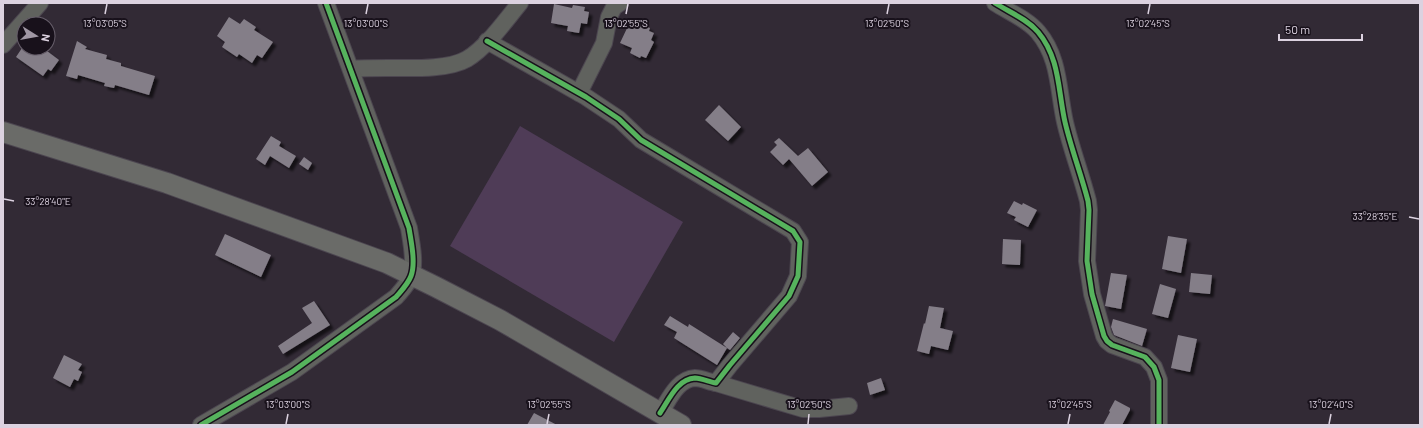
<svg xmlns="http://www.w3.org/2000/svg" width="1423" height="428" font-family="Barlow,sans-serif">
	<style>
		.green { fill: #4f3c57 }
		.building { fill: #847e88; filter: url(#shadow) }
		.lines { fill: none; stroke-linecap: round; stroke-linejoin: round }
		.minor-casing { stroke: #4c4650; stroke-width: 18 }
		.major-casing { stroke: #4c4650; stroke-width: 22 }
		.minor { stroke: #60625e; stroke-width: 16 }
		.major { stroke: #6a6b68; stroke-width: 20 }
		.cycleway-casing { stroke: #18111b; stroke-width: 8 }
		.cycleway { stroke: #56b35d; stroke-width: 5 }
		.ticks { fill: none; stroke: #dcd2e0; stroke-width: 1.5 }
		.ticks-label { font-size: 10px; text-anchor: middle; fill: #dcd2e0; stroke: #18111b; stroke-width: 4; stroke-linejoin: round; paint-order: stroke }
	</style>
	<defs>
		<filter id="shadow"><feDropShadow dx="3.5" dy="3.5" stdDeviation="1" flood-color="#0009"/></filter>
	</defs>
	<rect width="100%" height="100%" fill="#322a35"/>
	<polygon class="green" points="520,126 683,222 614,342 450,246"/>
	<g class="building">
		<polygon points="554,4 572,8 573,5 585,7 584,11 589,12 587,24 581,23 579,33 567,31 568,26 551,23"/>
		<polygon points="229,17 240,24 244,19 256,27 254,30 273,42 262,58 257,55 252,63 239,54 237,57 222,47 225,42 217,36"/>
		<polygon points="636,21 650,28 649,31 654,33 651,40 654,42 646,58 641,56 640,58 630,53 632,48 620,43 629,24 633,26"/>
		<polygon points="77,41 87,47 85,49 107,55 106,59 121,63 121,66 155,76 149,95 115,85 114,88 104,86 105,83 78,75 77,79 66,76"/>
		<polygon points="22,48 34,48 40,52 43,48 59,60 51,71 48,69 43,76 16,57"/>
		<polygon points="719,105 741,127 728,141 705,120"/>
		<polygon points="271,136 281,142 279,146 296,156 289,168 270,156 265,165 256,159"/>
		<polygon points="779,138 798,156 808,148 828,172 812,186 789,159 783,165 770,152 777,145 774,142"/>
		<polygon points="304,157 312,163 308,170 299,164"/>
		<polygon points="1014,201 1022,205 1023,203 1037,210 1028,227 1014,220 1016,217 1007,213"/>
		<polygon points="225,234 271,255 261,277 215,255"/>
		<polygon points="1168,236 1187,239 1181,273 1162,269"/>
		<polygon points="1003,239 1021,240 1020,265 1002,264"/>
		<polygon points="1111,273 1127,275 1121,309 1105,306"/>
		<polygon points="1191,273 1212,275 1210,294 1189,292"/>
		<polygon points="1160,284 1176,289 1168,318 1152,314"/>
		<polygon points="314,301 330,325 283,354 278,346 312,323 302,308"/>
		<polygon points="929,306 944,308 940,328 953,331 948,350 931,346 929,354 917,351 924,323 925,324"/>
		<polygon points="670,316 688,327 689,324 727,348 723,344 733,332 740,338 730,350 727,348 717,365 674,338 677,332 664,325"/>
		<polygon points="1113,319 1147,329 1142,346 1114,335 1111,327"/>
		<polygon points="1178,335 1197,339 1190,372 1171,368"/>
		<polygon points="64,355 82,364 78,370 82,372 78,381 74,379 70,387 53,378"/>
		<polygon points="881,378 885,390 870,395 867,383"/>
		<polygon points="1115,400 1130,408 1130,410 1122,425 1103,425 1110,412 1109,411"/>
		<polygon points="534,413 557,425 527,425"/>
	</g>
	<g class="lines">
		<defs>
			<g id="minor">
				<path d="M995,3c14,9 32,16 43,29 22,26 20,59 27,90 6,26 16,52 23,79l1,9 -2,51 5,33 12,42 3,5 5,4 33,12 9,10 5,13v45"/>
				<path d="M487,41l99,56 33,22 22,21 152,91 7,11 -2,34 -9,20 -59,69 -14,18c-6,-1 -15,-5 -21,-5 -18,1 -26,22 -35,35"/>
				<polyline points="3,45 40,3"/>
				<path d="M351,69c12,-1 24,-1 37,-1 22,0 60,2 79,-9 20,-12 38,-38 53,-56"/>
				<polyline points="579,93 604,43 609,17 614,7 620,3"/>
				<polyline points="716,383 803,409 819,409 849,406"/>
				<path d="M201,425l91,-53 104,-75c6,-7 12,-13 15,-21 5,-13 0,-35 -2,-48l-83,-225"/>
			</g>
			<polyline id="major" points="3,132 167,183 387,263 436,287 500,320 681,425"/>
		</defs>
		<use href="#minor" class="minor-casing"/>
		<use href="#major" class="major-casing"/>
		<use href="#minor" class="minor"/>
		<use href="#major" class="major"/>
		<defs>
			<g id="cycleway">
				<path d="M995,3c14,9 32,16 43,29 22,26 20,59 27,90 6,26 16,52 23,79l1,9 -2,51 5,33 12,42 3,5 5,4 33,12 9,10 5,13v45"/>
				<path d="M487,41l99,56 33,22 22,21 152,91 7,11 -2,34 -9,20 -59,69 -14,18c-6,-1 -15,-5 -21,-5 -18,1 -26,22 -35,35"/>
				<path d="M201,425l91,-53 104,-75c6,-7 12,-13 15,-21 5,-13 0,-35 -2,-48l-83,-225"/>
			</g>
		</defs>
		<use href="#cycleway" class="cycleway-casing"/>
		<use href="#cycleway" class="cycleway"/>
	</g>
	<path class="ticks" d="M105,14l2,-10M366,14l2,-10M626,14l2,-10M887,14l2,-10M1148,14l2,-10M4,199l10,2M1409,217l10,2M286,424l2,-10M547,424l2,-10M808,424l1,-10M1068,424l2,-10M1329,424l2,-10"/>
	<g class="ticks-label">
		<text x="105" y="27">13°03'05"S</text>
		<text x="366" y="27">13°03'00"S</text>
		<text x="626" y="27">13°02'55"S</text>
		<text x="887" y="27">13°02'50"S</text>
		<text x="1148" y="27">13°02'45"S</text>
		<text x="48" y="205">33°28'40"E</text>
		<text x="1375" y="220">33°28'35"E</text>
		<text x="288" y="408">13°03'00"S</text>
		<text x="549" y="408">13°02'55"S</text>
		<text x="809" y="408">13°02'50"S</text>
		<text x="1070" y="408">13°02'45"S</text>
		<text x="1331" y="408">13°02'40"S</text>
	</g>
	<rect width="1423" height="428" fill="none" stroke="#dcd2e0" stroke-width="8"/>
	<g transform="translate(36 36) rotate(101)"><circle r="19" fill="#18111b" stroke="#665e6a"/>
	<path d="M0-3L7 15L0 10L-7 15Z" fill="#a097a4"/>
	<text y="-6" font-size="11" font-weight="bold" text-anchor="middle" fill="#dcd2e0">N</text>
	</g>
	<path d="M1279 34v6h83v-6" fill="none" stroke="#dcd2e0" stroke-width="2"/>
	<text x="1285" y="34" font-size="12" fill="#dcd2e0" stroke="#18111b" stroke-width="3" paint-order="stroke">50 m</text>
</svg>
